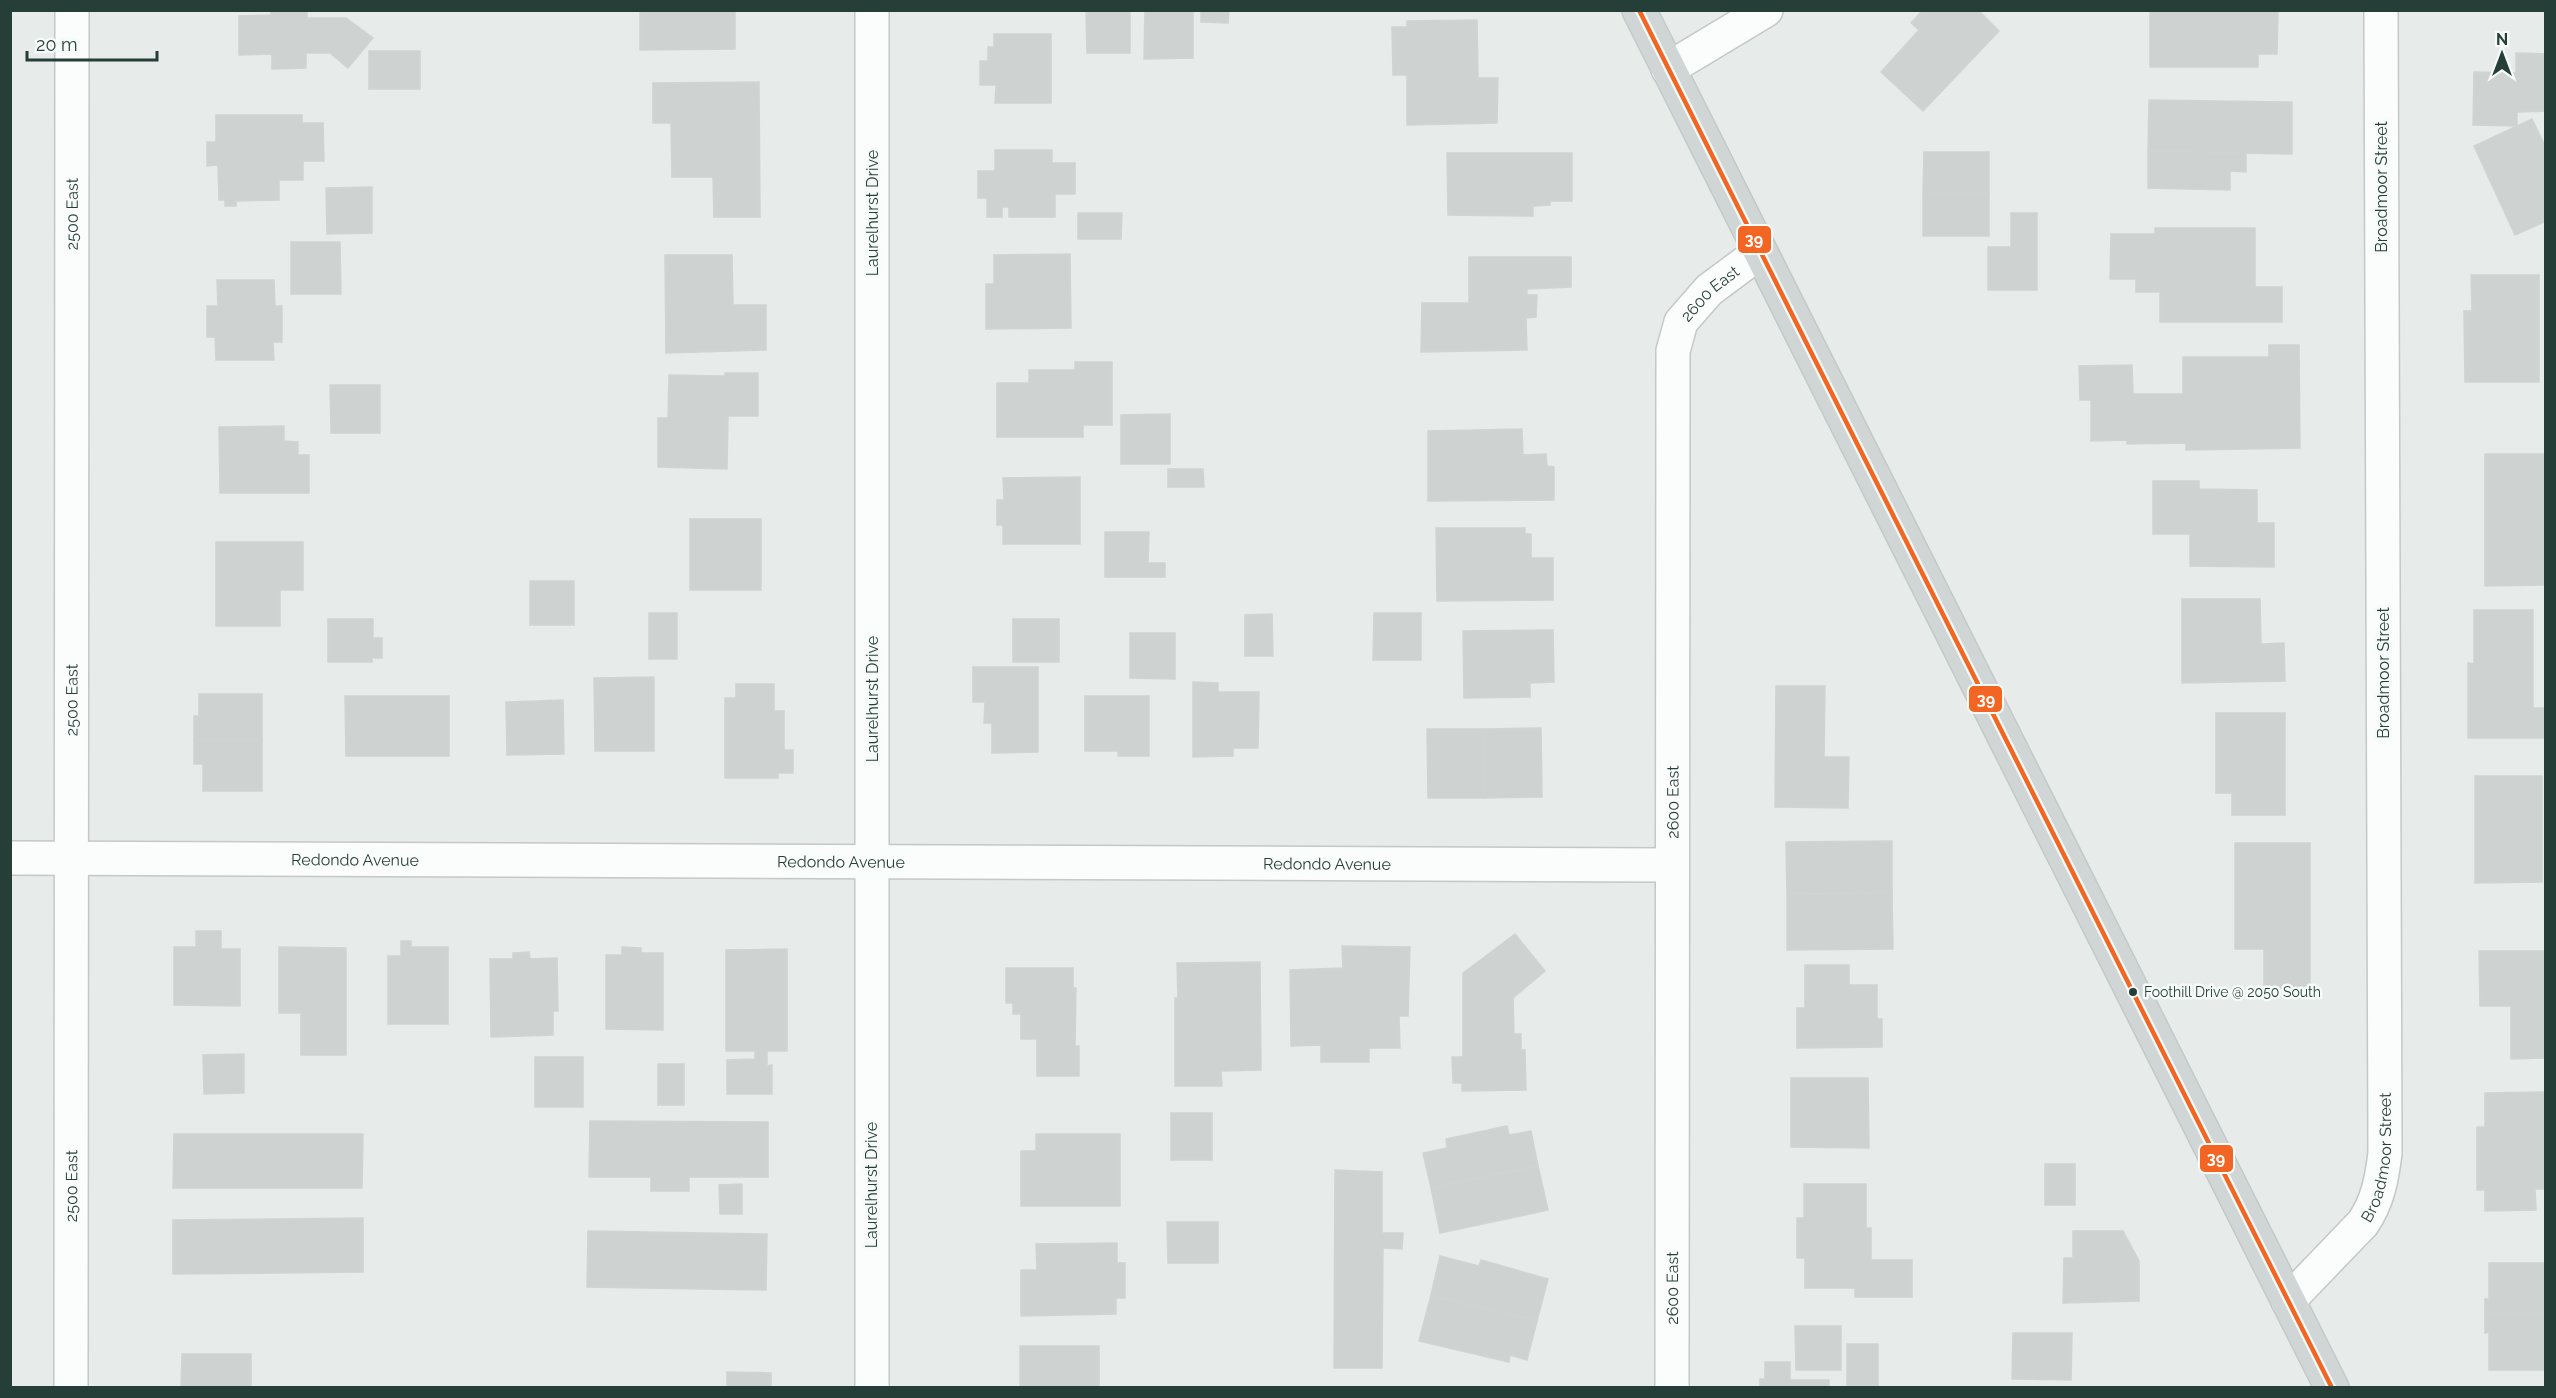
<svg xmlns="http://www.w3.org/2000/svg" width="2556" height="1398" font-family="Raleway,sans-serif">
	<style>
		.building { fill: #ced2d1; stroke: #d0d4d2; stroke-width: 1.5 }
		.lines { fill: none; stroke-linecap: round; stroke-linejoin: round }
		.street-casing { stroke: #c4c8c6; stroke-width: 36 }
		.primary-casing { stroke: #c2cac8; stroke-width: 36 }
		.street { stroke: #fbfcfc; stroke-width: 33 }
		.primary { stroke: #d0d6d5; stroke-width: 33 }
		.bus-1-casing { stroke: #f6faf8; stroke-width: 9 }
		.bus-1 { stroke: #f26522; stroke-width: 4.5 }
		.bus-dot { fill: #253e38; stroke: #f6faf8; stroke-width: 2 }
		.labels { text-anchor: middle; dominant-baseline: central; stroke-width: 5; stroke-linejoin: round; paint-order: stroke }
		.bus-label { font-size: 14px; fill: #253e38; stroke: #f6faf8; text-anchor: start }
		.street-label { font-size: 16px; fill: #253e38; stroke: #f6faf8 }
		.line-badge { stroke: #f6faf8; stroke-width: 2 }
		.badge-label { font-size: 16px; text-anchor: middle; font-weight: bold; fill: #fff }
	</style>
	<rect width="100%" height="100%" fill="#e7ebe9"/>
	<g class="building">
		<polygon points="271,10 307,10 307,18 346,18 373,38 348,68 330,53 306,53 306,68 272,69 272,54 239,55 239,16 271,15"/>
		<polygon points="640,10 735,10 735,49 640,50"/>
		<polygon points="1145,10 1193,10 1193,58 1144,59"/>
		<polygon points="1201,10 1229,10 1228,23 1201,22"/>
		<polygon points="1923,10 1978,10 1999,31 1923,111 1881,72 1919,30 1911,23"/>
		<polygon points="1086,11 1130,11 1130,53 1087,53"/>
		<polygon points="2150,11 2278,11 2277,54 2258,54 2258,67 2150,67"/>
		<polygon points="1477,20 1478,78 1498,78 1497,123 1407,125 1407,75 1393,75 1392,27 1407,27 1407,21"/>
		<polygon points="994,34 1051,34 1051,103 995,103 996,85 980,85 980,61 988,61 988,47 994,47"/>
		<rect x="369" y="51" width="51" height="38"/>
		<polygon points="2516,53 2546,54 2546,111 2517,112 2517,126 2473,125 2474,72 2516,73"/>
		<polygon points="759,82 760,217 714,217 713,177 672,177 671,123 653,123 653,83"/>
		<polygon points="2149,100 2292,102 2292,154 2148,151"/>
		<polygon points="216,115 302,115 302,123 323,123 324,161 303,161 303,180 279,180 279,200 236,201 236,206 225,206 225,200 219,200 218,165 207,166 207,142 216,142"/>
		<polygon points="2532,119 2546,148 2546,221 2515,235 2474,146"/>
		<polygon points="995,150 1052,150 1052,163 1075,163 1075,194 1055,194 1055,217 1009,217 1009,207 1002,207 1002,217 987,217 987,198 978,198 978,171 995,171"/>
		<polygon points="2148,151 2246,153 2246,172 2230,171 2230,190 2148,188"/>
		<polygon points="1924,152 1989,152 1989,193 1923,193"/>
		<polygon points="1447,153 1572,153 1572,201 1550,201 1550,205 1533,206 1533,216 1448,215"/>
		<polygon points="372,187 372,233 327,234 326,188"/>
		<rect x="1923" y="193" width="66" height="43"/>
		<polygon points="1078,213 1122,213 1121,239 1078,239"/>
		<polygon points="2011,213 2037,213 2037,290 1988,290 1988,247 2011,247"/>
		<polygon points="2155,228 2255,228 2255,287 2282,287 2282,322 2160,322 2160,292 2136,292 2136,279 2110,279 2111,234 2155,234"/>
		<polygon points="291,242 340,242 341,294 291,294"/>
		<polygon points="1070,254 1071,328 986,329 986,284 994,284 994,255"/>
		<polygon points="665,255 732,255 733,305 766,305 766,350 666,353"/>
		<polygon points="1469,257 1571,257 1571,287 1527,289 1527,295 1537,295 1536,317 1526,318 1527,350 1421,352 1422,303 1469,303"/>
		<polygon points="2471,275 2539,275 2539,382 2465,382 2464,311 2472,311"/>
		<polygon points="217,280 274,280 275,306 282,306 282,342 273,342 274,360 216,360 215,337 207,337 207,306 218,306"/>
		<polygon points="2269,345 2299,345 2300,448 2186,450 2186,443 2127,444 2127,440 2091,441 2091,400 2080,400 2079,366 2132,365 2133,394 2183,394 2183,357 2269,357"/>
		<polygon points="1075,362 1112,362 1112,425 1083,425 1083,437 997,437 997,383 1029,383 1029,370 1075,370"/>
		<polygon points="725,373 758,373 758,416 728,416 727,469 658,467 658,418 668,418 669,375 725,376"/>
		<polygon points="330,385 380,385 380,433 331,433"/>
		<polygon points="1170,414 1170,464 1121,464 1121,415"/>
		<polygon points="284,426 284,441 298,442 298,455 309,455 309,493 220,493 219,427"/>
		<polygon points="1522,429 1523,455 1546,454 1547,466 1554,467 1554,500 1428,501 1428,431"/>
		<polygon points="2485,454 2546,454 2546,585 2485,586"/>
		<polygon points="1168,469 1203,469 1204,487 1168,487"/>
		<polygon points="1080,477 1080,544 1003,544 1003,525 997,525 997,500 1004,500 1003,478"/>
		<polygon points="2153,481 2199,481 2199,489 2257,490 2257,523 2274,523 2274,567 2190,566 2190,534 2153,534"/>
		<rect x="690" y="519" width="71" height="71"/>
		<polygon points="1436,528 1525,528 1525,534 1531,534 1531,558 1553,558 1553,600 1437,601"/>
		<polygon points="1105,532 1149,532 1148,563 1165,563 1165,577 1105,577"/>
		<polygon points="216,542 303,542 303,590 280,590 280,626 216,626"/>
		<rect x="530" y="581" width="44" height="44"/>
		<polygon points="2182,599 2260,599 2261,644 2284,643 2285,681 2182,683"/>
		<polygon points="2474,610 2533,610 2533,708 2546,708 2546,738 2468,738 2468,663 2474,664"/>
		<rect x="649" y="613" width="28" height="46"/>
		<polygon points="1374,613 1421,613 1421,660 1373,660"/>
		<polygon points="1272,614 1273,656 1245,656 1245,615"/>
		<polygon points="328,619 373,619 373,638 382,638 382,658 372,658 372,662 328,662"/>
		<rect x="1013" y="619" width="46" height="43"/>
		<polygon points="1553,630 1554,682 1530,683 1530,697 1464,698 1463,631"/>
		<polygon points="1130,633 1175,633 1175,679 1130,678"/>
		<polygon points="973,667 1038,667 1038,752 992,753 992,723 984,723 985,702 973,702"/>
		<polygon points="654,677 654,751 595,751 594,678"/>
		<polygon points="1193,682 1218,683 1218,692 1259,692 1258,748 1233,748 1233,756 1193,757"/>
		<polygon points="736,684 774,684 774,711 784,711 784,750 793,750 793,773 778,773 778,778 725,778 725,698 736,698"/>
		<polygon points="1776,686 1825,686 1824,757 1849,757 1848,808 1775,807"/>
		<polygon points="199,694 262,694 262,740 194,740 194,716 199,716"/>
		<polygon points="345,696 449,696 449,756 346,756"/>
		<polygon points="1085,696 1149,696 1149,756 1118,756 1118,751 1085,751"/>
		<polygon points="563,700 564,754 507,755 506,702"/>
		<polygon points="2216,713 2285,713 2285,815 2232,815 2232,793 2216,793"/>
		<polygon points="1541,728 1542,797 1484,798 1484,729"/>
		<polygon points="1427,729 1484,729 1484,798 1428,798"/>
		<polygon points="194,740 262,740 262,791 203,791 203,764 194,764"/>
		<polygon points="2475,776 2542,776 2542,882 2475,883"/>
		<polygon points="1892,841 1892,893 1787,894 1786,842"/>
		<polygon points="2235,843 2310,843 2310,988 2264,988 2264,949 2235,949"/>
		<polygon points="1892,893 1893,949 1787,950 1787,894"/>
		<polygon points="196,931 221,931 221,949 240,949 240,1006 174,1005 174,947 196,947"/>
		<polygon points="1515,934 1545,971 1513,998 1514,1034 1521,1034 1521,1050 1525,1050 1526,1090 1462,1091 1462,1083 1453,1083 1452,1057 1463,1057 1463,973"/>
		<polygon points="401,941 411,941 411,947 448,947 448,1024 388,1024 388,956 401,956"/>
		<polygon points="1342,946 1410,947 1408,1016 1399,1016 1400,1048 1369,1048 1369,1062 1321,1062 1321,1045 1291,1046 1290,970 1343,968"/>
		<polygon points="279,947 346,948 346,1055 301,1055 301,1013 279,1013"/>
		<polygon points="622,947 641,948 641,953 663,953 663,1030 606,1029 606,955 622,955"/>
		<polygon points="787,949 787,1051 767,1051 767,1066 772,1065 772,1094 727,1094 727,1060 755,1059 755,1051 726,1051 726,950"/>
		<polygon points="2479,951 2546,951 2546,1058 2511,1059 2511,1006 2480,1006"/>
		<polygon points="529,952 530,959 557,958 558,1011 553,1011 553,1035 491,1037 490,959 513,959 513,953"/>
		<polygon points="1260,962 1261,1070 1221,1071 1222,1086 1175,1086 1175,998 1178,998 1177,963"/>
		<polygon points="1805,965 1849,965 1849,985 1877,985 1877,1019 1882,1019 1882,1047 1797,1048 1797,1008 1805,1008"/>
		<polygon points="1006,968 1073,968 1073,988 1076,988 1075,1046 1079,1046 1079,1076 1037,1076 1037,1039 1021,1039 1021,1014 1013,1014 1013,1003 1006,1003"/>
		<polygon points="244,1054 244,1093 204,1094 203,1055"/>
		<rect x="535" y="1057" width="48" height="50"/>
		<rect x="658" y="1064" width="26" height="41"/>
		<polygon points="1791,1078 1868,1078 1869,1148 1791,1147"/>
		<polygon points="2546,1092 2546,1189 2535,1189 2536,1210 2485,1211 2485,1190 2477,1190 2477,1127 2485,1127 2485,1093"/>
		<rect x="1171" y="1113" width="41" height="47"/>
		<polygon points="590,1121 768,1122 768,1177 689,1177 689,1191 651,1191 651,1177 589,1177"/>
		<polygon points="1507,1126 1509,1135 1531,1131 1538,1166 1431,1188 1423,1153 1447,1148 1446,1139"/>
		<polygon points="174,1134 363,1134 362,1188 173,1188"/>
		<polygon points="1036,1134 1120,1134 1120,1206 1021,1206 1021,1151 1036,1151"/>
		<rect x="2045" y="1164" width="30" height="41"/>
		<polygon points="1538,1166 1548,1210 1440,1233 1431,1188"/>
		<polygon points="1335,1170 1382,1172 1382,1233 1403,1233 1402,1249 1383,1248 1382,1368 1334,1368"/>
		<polygon points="742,1184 742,1214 720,1214 719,1185"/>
		<polygon points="1804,1184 1866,1184 1866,1228 1871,1228 1871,1260 1912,1260 1912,1297 1855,1297 1855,1288 1805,1288 1805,1258 1797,1258 1797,1218 1804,1218"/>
		<polygon points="363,1218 363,1272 173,1274 173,1220"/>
		<polygon points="1167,1222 1218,1222 1218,1263 1168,1263"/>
		<polygon points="588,1231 767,1234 766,1290 587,1287"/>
		<polygon points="2073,1231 2123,1231 2139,1261 2139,1301 2063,1303 2064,1258 2073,1258"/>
		<polygon points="1117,1243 1117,1263 1125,1263 1125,1298 1116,1298 1116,1314 1021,1316 1021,1270 1037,1270 1036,1244"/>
		<polygon points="1440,1256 1479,1266 1481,1260 1548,1279 1537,1321 1431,1295"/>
		<polygon points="2489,1263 2546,1263 2546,1314 2485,1314 2485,1299 2489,1299"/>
		<polygon points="1431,1295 1537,1321 1527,1360 1510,1355 1509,1362 1419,1341"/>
		<polygon points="2485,1314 2546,1314 2546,1370 2489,1370 2489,1332 2485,1333"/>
		<polygon points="1795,1326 1841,1326 1841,1370 1796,1370"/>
		<polygon points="2013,1333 2072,1333 2071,1380 2012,1379"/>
		<rect x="1847" y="1344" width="31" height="42"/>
		<rect x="1020" y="1346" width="79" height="42"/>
		<polygon points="182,1354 251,1354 251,1388 181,1388"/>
		<polygon points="1765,1362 1790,1362 1790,1380 1829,1380 1829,1388 1760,1388 1760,1379 1765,1379"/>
		<polygon points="727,1372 771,1373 771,1388 698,1388 727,1387"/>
	</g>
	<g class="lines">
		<defs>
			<g id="street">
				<polyline points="1668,69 1766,10"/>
				<path id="s1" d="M10,858l1662,7"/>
				<path id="s2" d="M2288,1301l75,-78c15,-22 19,-45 22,-70l-4,-1143"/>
				<path id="s3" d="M71,1388l1,-1378"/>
				<polyline points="872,1388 872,10"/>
				<path id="s4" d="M1672,1388l1,-1037 8,-29 28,-32 51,-38"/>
			</g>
			<polyline id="primary" points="1639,10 2332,1388"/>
		</defs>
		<use href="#street" class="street-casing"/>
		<use href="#primary" class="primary-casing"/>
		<use href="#street" class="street"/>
		<use href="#primary" class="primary"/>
		<defs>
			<polyline id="bus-1" points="1639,10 2332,1388"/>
		</defs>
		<use href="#bus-1" class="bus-1-casing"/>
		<use href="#bus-1" class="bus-1"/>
	</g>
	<circle class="bus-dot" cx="2133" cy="992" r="5"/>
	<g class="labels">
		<g class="bus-label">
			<text x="2144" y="992">Foothill Drive @ 2050 South</text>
		</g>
		<g class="street-label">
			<text transform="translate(2381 187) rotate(-90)">Broadmoor Street</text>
			<text stroke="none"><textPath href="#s3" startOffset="1174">2500 East</textPath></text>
			<text transform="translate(872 213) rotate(-90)">Laurelhurst Drive</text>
			<text stroke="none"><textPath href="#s4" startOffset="1108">2600 East</textPath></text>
			<text transform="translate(2383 673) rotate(-90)">Broadmoor Street</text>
			<text stroke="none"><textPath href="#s3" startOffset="688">2500 East</textPath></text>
			<text transform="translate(872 699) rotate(-90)">Laurelhurst Drive</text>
			<text stroke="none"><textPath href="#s4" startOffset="586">2600 East</textPath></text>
			<text stroke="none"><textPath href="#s1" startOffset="345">Redondo Avenue</textPath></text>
			<text stroke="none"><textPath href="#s1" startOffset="831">Redondo Avenue</textPath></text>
			<text stroke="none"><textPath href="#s1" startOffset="1317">Redondo Avenue</textPath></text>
			<text stroke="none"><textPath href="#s2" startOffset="177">Broadmoor Street</textPath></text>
			<text stroke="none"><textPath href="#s3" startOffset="202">2500 East</textPath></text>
			<text transform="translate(871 1185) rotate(-90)">Laurelhurst Drive</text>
			<text stroke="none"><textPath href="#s4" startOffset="100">2600 East</textPath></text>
		</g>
	</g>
	<g class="line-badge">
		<rect x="1737" y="225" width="35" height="29" rx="6" fill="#f26522"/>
		<rect x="1968" y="685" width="35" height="28" rx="6" fill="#f26522"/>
		<rect x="2199" y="1144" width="35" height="29" rx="6" fill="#f26522"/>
	</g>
	<g class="badge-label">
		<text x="1754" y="245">39</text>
		<text x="1986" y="705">39</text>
		<text x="2216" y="1164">39</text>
	</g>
	<rect width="2556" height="1398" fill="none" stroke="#253e38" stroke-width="24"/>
	<g transform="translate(2502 54)" stroke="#f6faf8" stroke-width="4.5" paint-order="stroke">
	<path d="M0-4.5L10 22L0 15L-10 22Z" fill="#253e38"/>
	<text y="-9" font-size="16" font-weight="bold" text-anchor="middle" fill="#253e38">N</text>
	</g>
	<path d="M27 51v9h130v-9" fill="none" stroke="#253e38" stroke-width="3"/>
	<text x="36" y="51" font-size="18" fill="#253e38" stroke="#f6faf8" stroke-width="4.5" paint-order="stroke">20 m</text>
</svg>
